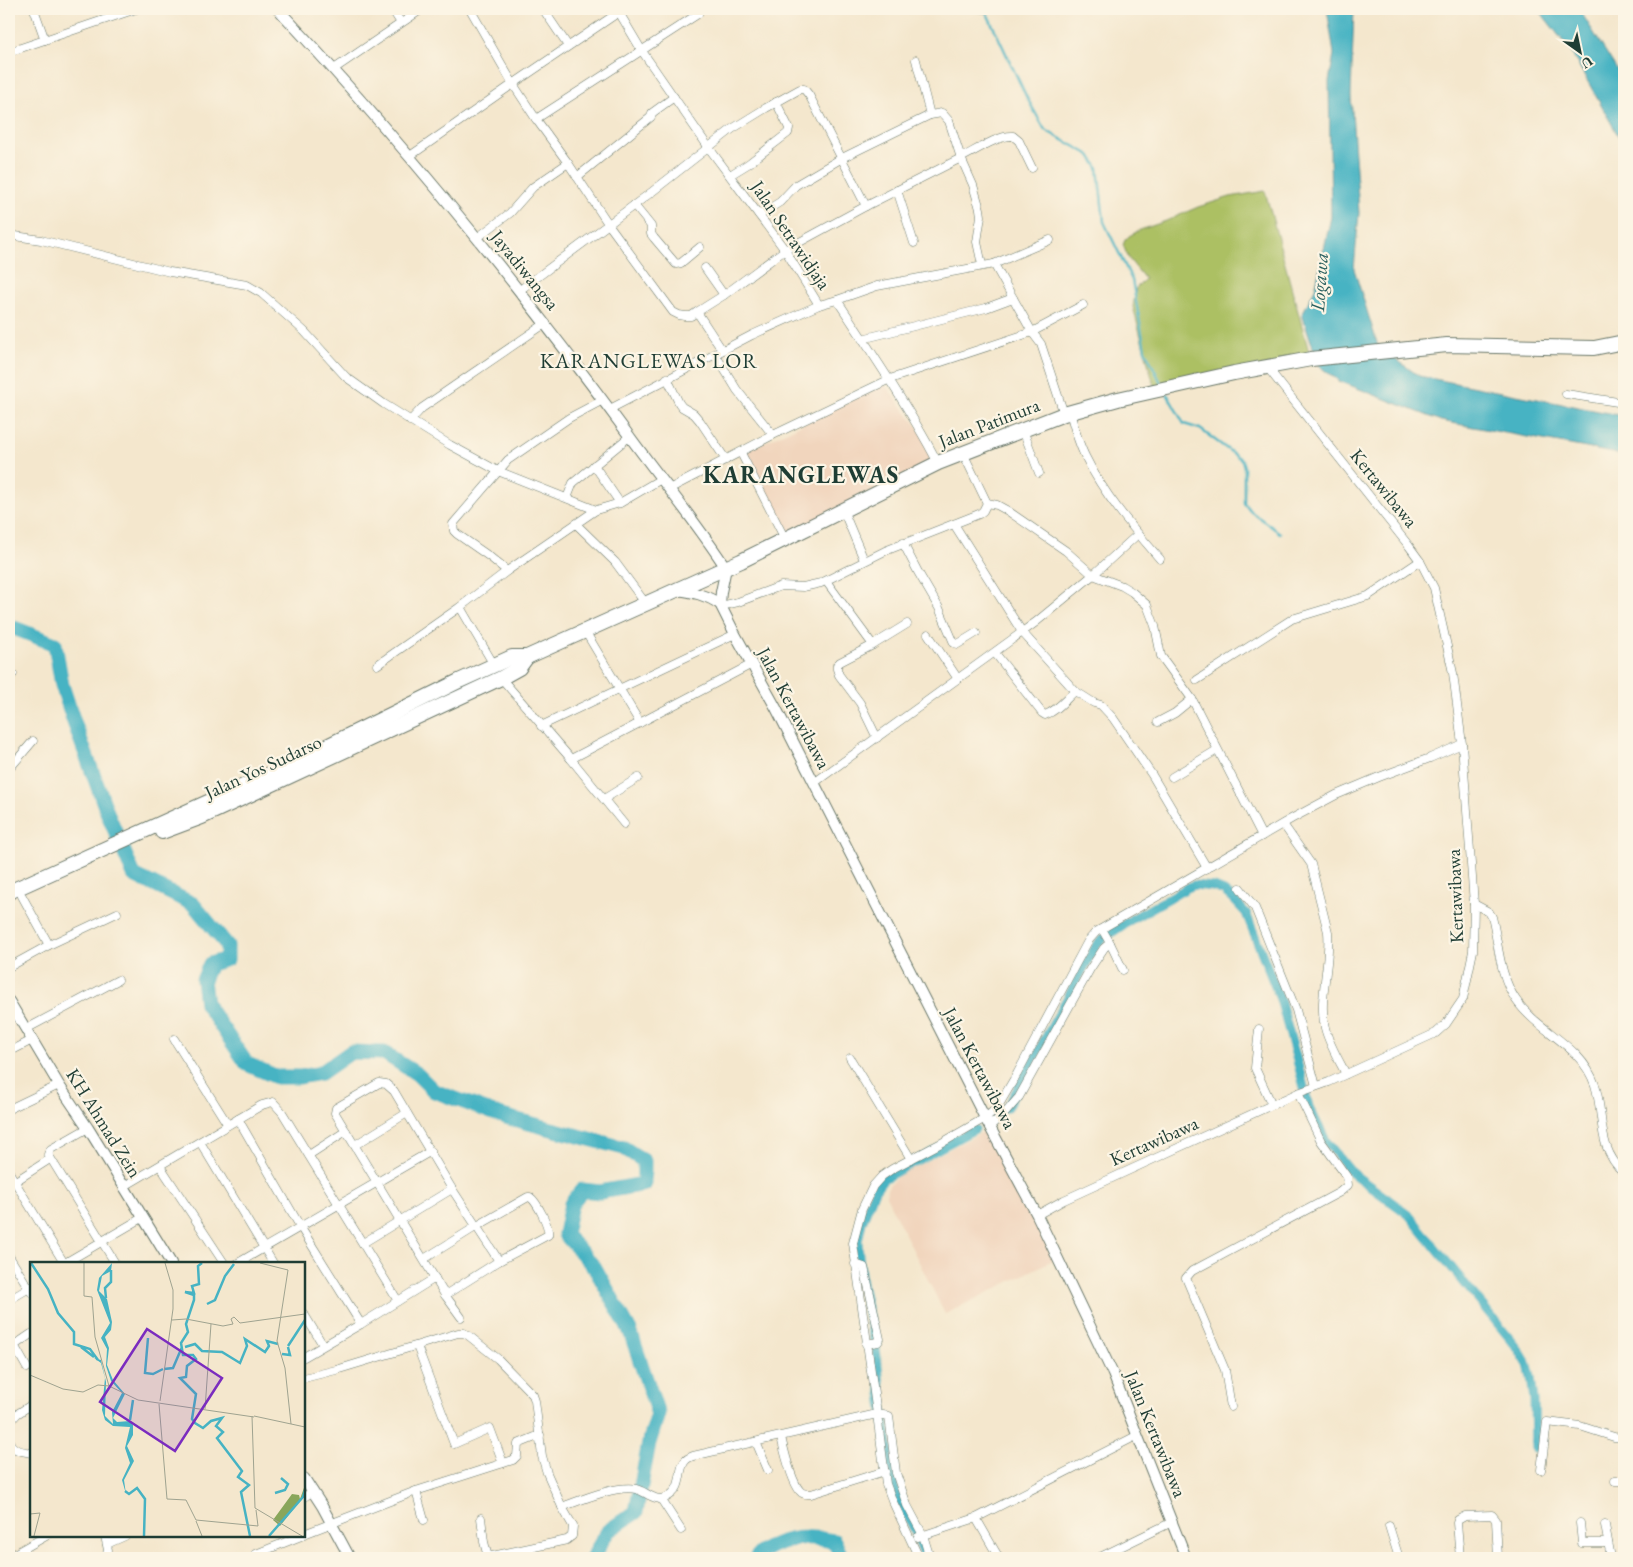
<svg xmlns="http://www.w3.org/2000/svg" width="1633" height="1567" font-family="'EB Garamond',serif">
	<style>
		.built { fill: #f1d5bd }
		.green { fill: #acc064; stroke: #667e4c }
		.water { fill: #46b3c3; stroke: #32787c }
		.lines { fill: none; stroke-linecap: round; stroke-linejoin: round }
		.stream { stroke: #46b3c3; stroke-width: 2.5 }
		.canal { stroke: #46b3c3; stroke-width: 9 }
		.river { stroke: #46b3c3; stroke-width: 15 }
		.minor-casing { stroke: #6a786a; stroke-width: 9 }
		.tertiary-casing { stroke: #6a786a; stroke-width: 12 }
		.trunk-casing { stroke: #6a786a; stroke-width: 16 }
		.minor { stroke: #fff; stroke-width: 8 }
		.tertiary { stroke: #fff; stroke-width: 10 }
		.trunk { stroke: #fff; stroke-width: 14 }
		.labels { text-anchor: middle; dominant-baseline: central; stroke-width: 4.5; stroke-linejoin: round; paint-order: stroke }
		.street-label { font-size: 19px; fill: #1f3d34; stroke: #fcf5e5 }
		.water-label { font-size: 20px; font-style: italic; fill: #2b605f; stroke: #fcf5e5 }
		.quarter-label { font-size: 21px; letter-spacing: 1px; fill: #1f3d34; stroke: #fcf5e5 }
		.district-label { font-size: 24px; font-weight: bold; letter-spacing: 1px; fill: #1f3d34; stroke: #fcf5e5 }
		.inset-river { fill: none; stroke: #46b3c3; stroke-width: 2.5 }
		.inset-road { fill: none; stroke: #9fa390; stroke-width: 1 }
		.view { fill: #7b2cbf; fill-opacity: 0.15; stroke: #7b2cbf; stroke-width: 2.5 }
		.inset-edge { fill: none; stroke: #1f3d34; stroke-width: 2.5 }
	</style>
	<rect width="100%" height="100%" fill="#fcf5e5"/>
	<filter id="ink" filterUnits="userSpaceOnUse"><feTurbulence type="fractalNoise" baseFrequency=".02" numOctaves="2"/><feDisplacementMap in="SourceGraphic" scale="10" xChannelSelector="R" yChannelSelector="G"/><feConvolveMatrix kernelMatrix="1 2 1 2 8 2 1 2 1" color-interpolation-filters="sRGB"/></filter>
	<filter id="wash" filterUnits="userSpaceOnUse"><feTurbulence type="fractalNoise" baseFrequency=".0096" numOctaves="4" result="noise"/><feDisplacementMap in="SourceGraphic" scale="20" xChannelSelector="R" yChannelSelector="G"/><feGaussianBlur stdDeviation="1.12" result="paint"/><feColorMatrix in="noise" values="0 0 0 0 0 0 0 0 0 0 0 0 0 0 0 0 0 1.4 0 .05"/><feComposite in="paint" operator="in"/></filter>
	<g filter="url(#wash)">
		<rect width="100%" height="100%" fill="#f4e7cd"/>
		<g class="built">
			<polygon points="884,384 921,431 938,463 786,536 741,454"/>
			<polygon points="990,1128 1057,1258 945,1314 886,1196 887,1189 890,1184 898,1176"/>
		</g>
		<polygon class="green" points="1265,191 1311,359 1155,389 1133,307 1136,288 1145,279 1129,259 1123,245 1125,240 1129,236 1140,230 1166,221 1198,207 1230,197"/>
		<g class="water">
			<polygon points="960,9 996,9 987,13"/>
			<polygon points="1327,9 1354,9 1351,96 1359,213 1354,269 1378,346 1419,376 1624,416 1624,455 1441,421 1339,381 1319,366 1302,314 1315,289 1331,217 1329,81 1334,54"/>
			<polygon points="1538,9 1579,9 1619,73 1624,82 1624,146 1570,50"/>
		</g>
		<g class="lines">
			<g class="stream">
				<polyline points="985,9 1027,98 1045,130 1090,155 1098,168 1104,222 1132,280 1145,350 1161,383"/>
				<polyline points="1166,392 1184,424 1200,429 1242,460 1244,467 1244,503 1250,511 1280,533"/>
			</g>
			<g class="canal">
				<polyline points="1006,1108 1009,1104 1097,944 1101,940 1132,919 1187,888 1194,885 1214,887 1224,891 1232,898 1246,913 1280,999 1299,1068 1309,1107 1326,1141 1352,1173 1408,1214 1519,1350 1528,1365 1531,1377 1534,1400 1535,1448"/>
				<polyline points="925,1558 914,1529 895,1490 883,1411 876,1349 862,1284 859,1256 858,1241 862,1222 875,1190 883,1179 975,1129"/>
			</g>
			<g class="river">
				<polyline points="9,626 55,644 62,685 74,722 107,812 134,875 193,904 227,945 227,959 210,964 203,980 206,1004 247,1064 277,1077 300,1077 321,1073 351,1052 384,1053 417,1074 434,1091 502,1116 624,1148 644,1161 644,1184 600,1192 582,1190 571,1204 565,1234 595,1268 630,1331 658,1414 649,1443 636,1512 608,1531 592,1558"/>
				<path d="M756,1558c10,-13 34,-20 50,-20 9,-1 19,2 28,3l8,17"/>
			</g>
		</g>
	</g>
	<g filter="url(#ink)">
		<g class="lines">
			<defs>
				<g id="minor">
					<polyline points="34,9 45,40"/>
					<polyline points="392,9 401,23"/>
					<polyline points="470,9 513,84 619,12"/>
					<polyline points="543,9 568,46"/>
					<path d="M617,9l25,42 67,97 76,102 34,55 18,-5c35,53 71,106 101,163"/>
					<polyline points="698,14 536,119 568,163 609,225 673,312 679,315 685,316 691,316 697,312 724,295 785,250 866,206 961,158 973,185 980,209 981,216 977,242 982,265"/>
					<polyline points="9,52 136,9"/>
					<path d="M916,60l14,55 12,-2 7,8 12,37c14,-7 37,-23 52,-22l6,5 13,27"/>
					<polyline points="334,69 422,9"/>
					<polyline points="410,156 513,84 536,119"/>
					<polyline points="730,175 748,164 788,133 789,128 776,102"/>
					<polyline points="577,177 651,117 652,113 674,97"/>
					<polyline points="897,190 914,243"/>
					<polyline points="634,205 651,226 651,234 654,238 676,264 681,263 700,247"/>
					<polyline points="759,215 780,202 796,185 842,158 930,115"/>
					<polyline points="9,235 41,240 170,272 247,285 261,293 304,331 346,377 384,404 450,445 498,471 596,510"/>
					<polyline points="477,238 510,213 533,187 568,163"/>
					<polyline points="994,264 1050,240"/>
					<polyline points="705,268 724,295"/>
					<polyline points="520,290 653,191 732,129 766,108 800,89 804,89 809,95 866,206"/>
					<polyline points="837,300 877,286 994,264 1032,332 1041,344 1064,414"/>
					<polyline points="697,312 722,350"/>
					<polyline points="862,339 986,308 1013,298"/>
					<polyline points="715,354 737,390 773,435"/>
					<polyline points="667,378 679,403 682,407 694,414 700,421 726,460"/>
					<polyline points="1566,394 1624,403"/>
					<polyline points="610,409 752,335 819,305"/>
					<path d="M1070,412c4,15 8,30 15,44 19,39 47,71 75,103"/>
					<polyline points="410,421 422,408 546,323"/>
					<polyline points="1023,430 1039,473"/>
					<polyline points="741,453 785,539"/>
					<polyline points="594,465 620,503"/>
					<polyline points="669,489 773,435 890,379 1032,332 1083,305"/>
					<polyline points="567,498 573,483 630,436"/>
					<polyline points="987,503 997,505 1008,511 1066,551 1093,575 1122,586 1132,592 1147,605 1155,626 1161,656 1192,699 1262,836"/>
					<polyline points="843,510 864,560"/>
					<polyline points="576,524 615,562 646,604"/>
					<polyline points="954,524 1022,632 1075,691 1094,703 1101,705 1113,718 1152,775 1207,868"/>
					<polyline points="903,543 918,572 939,608 954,643 958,644 976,633"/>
					<polyline points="507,571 596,510 620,503 661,479"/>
					<polyline points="826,581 873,645 907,624"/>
					<polyline points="721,606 738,602 781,586 803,587 821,583 885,551 979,514 983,511 987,503 963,453"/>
					<polyline points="585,631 640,723"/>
					<polyline points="928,634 958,679"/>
					<polyline points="873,645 840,662 837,665 837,669 839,675 860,703 877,738"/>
					<path d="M995,653l47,60 3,2c12,-4 21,-16 30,-24"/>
					<polyline points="377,665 460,607"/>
					<polyline points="494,665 460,607 507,571 490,557 457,534 454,531 453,524 508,460 569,418 603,400"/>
					<polyline points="9,677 13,674"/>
					<polyline points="501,678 571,759 624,824"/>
					<polyline points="1197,680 1292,619 1368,596 1420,561"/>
					<polyline points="1158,722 1175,713 1192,699"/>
					<polyline points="541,726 735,634"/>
					<polyline points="571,759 752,664"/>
					<polyline points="9,769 33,741"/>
					<polyline points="1172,777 1217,750"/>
					<polyline points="814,783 1036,622 1093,575 1138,534"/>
					<polyline points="604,799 638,778"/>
					<path d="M1283,824l28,40 17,68c3,30 -10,67 -3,96 4,16 13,31 21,46"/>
					<polyline points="1240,888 1255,908 1296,1010 1316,1086"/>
					<polyline points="22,896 49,945"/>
					<path d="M1474,904l15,8 3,5c7,28 7,58 24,83 23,33 65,44 79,85 10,32 1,62 29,88"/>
					<polyline points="1110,943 1123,970"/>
					<polyline points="9,967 49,945 117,913"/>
					<polyline points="26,1029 118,980"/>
					<polyline points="1259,1029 1255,1068 1272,1105"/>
					<polyline points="174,1039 228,1125"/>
					<polyline points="9,1052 32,1040"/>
					<polyline points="850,1058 911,1159"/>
					<polyline points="9,1109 59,1085"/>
					<polyline points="238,1119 301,1228 361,1324"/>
					<polyline points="990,1126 1006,1112 1019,1097 1090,969 1104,948 1110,943 1102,929"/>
					<polyline points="88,1128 51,1149 48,1154 115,1263"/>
					<polyline points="200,1142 273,1263"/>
					<polyline points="355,1145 407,1113"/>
					<polyline points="309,1155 346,1131"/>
					<polyline points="160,1166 224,1263"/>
					<polyline points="9,1172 64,1263"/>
					<polyline points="14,1182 50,1159"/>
					<polyline points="123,1187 262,1105 273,1102 282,1112 398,1301"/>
					<polyline points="1037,1215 1064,1200 1298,1093 1329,1082 1436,1033 1446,1024 1463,999 1473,951 1474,904 1462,744 1453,673 1434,588 1420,561 1409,546 1267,367"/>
					<polyline points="363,1243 452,1189"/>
					<polyline points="9,1256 31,1292"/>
					<path d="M424,1259l53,-33 51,-29h2c7,5 20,30 18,38l-49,26 -54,34"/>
					<polyline points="65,1263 142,1218"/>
					<polyline points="238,1263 431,1151"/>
					<polyline points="855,1264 864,1267 880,1339 878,1342 866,1344"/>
					<polyline points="9,1300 31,1287"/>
					<polyline points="304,1314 323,1345"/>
					<polyline points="461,1317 445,1295 335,1113 336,1108 379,1083 386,1084 394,1091 452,1189 499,1261"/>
					<polyline points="14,1345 27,1368"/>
					<polyline points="417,1346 454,1444 490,1428 503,1463"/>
					<polyline points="9,1349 31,1334"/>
					<polyline points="304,1357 361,1324 435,1278"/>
					<polyline points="304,1378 336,1370 458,1333 464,1333 469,1336 498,1359 533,1395 535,1401 542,1456 547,1473 562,1507 573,1526 572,1536 567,1540 483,1558"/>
					<polyline points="1231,1407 1225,1370 1186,1278 1192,1271 1340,1192 1348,1185 1347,1177 1321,1141 1298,1093"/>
					<polyline points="9,1423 17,1414 31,1405"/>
					<path d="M781,1437c3,13 10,44 19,54 3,4 7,3 11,3l74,-23"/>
					<path d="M9,1441c3,10 13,10 22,12"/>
					<polyline points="756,1442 768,1470"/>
					<polyline points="1541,1470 1547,1422 1580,1426 1614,1437 1624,1438"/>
					<polyline points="1615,1481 1624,1481"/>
					<polyline points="416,1491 513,1460 517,1456 518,1444 540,1435"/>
					<polyline points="304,1497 312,1492"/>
					<polyline points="661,1499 681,1530"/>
					<path d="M562,1507c19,-7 54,-22 74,-18 9,2 19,13 29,9 21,-9 11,-29 21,-38 2,-2 5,-3 7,-4l184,-42 -24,-171 9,-34 11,-23 9,-10 10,-7 55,-29 38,-22 12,-10 20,-34 71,-133 8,-9 195,-113 45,-24 43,-18 51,-19 32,-14"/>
					<polyline points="481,1518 484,1542 488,1557"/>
					<polyline points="976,1518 999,1558"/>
					<polyline points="1580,1523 1582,1543 1608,1543"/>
					<polyline points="1605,1525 1611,1558"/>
					<polyline points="1389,1526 1399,1558"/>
					<polyline points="304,1534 416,1491 424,1520"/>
					<polyline points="918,1537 976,1518 1138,1435"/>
					<polyline points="107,1544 125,1536"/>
					<polyline points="256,1554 301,1536"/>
					<polyline points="9,1557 46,1536"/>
					<polyline points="105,1558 108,1550 105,1536"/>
					<polyline points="919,1558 892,1500 886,1484 877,1414 889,1416 896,1473 907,1505 923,1535 930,1558"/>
					<polyline points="1098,1558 1172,1522"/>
					<polyline points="1460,1558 1457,1523 1458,1520 1465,1516 1492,1515 1496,1520 1498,1558"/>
				</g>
				<g id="tertiary">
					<path d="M278,9c126,135 243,279 352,428 32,44 67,86 96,131l-5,24 -1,12"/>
					<path d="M676,590c17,2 30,5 44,14"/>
					<polyline points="720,604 735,634 776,708 985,1118 1037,1215 1113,1374 1186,1558"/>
					<polyline points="9,1001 59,1085 88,1128 171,1263"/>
					<polyline points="304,1478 322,1506 350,1558"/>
				</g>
				<g id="trunk">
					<polyline points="162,832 202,817 501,678 519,668 527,657"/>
					<polyline points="9,892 270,774 459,681 512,657 527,657 741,561 938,463 1064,414 1118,399 1234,373 1311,359 1447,345 1594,348 1624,342"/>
				</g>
			</defs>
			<use href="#minor" class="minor-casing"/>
			<use href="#tertiary" class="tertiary-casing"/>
			<use href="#trunk" class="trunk-casing"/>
			<use href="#minor" class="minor"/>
			<use href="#tertiary" class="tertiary"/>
			<use href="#trunk" class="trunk"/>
		</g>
	</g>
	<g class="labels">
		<g class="street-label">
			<text transform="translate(791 235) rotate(56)">Jalan Setrawidjaja</text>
			<text transform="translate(525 270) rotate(51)">Jayadiwangsa</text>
			<text transform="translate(989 423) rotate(-21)">Jalan Patimura</text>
			<text transform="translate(1384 488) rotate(51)">Kertawibawa</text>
			<text transform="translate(794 708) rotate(62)">Jalan Kertawibawa</text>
			<text transform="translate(263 767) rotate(-25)">Jalan Yos Sudarso</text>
			<text transform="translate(1455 896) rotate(-92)">Kertawibawa</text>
			<text transform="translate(980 1068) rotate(62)">Jalan Kertawibawa</text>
			<text transform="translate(104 1123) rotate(58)">KH Ahmad Zein</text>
			<text transform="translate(1154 1141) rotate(-24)">Kertawibawa</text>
			<text transform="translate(1156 1434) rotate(68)">Jalan Kertawibawa</text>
		</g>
		<g class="water-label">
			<text transform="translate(1319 282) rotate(-86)">Logawa</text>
		</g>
		<g class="quarter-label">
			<text x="649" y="360">KARANGLEWAS LOR</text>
		</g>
		<g class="district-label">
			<text x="801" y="474">KARANGLEWAS</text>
		</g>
	</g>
	<g transform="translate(30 1262)">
		<rect width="275" height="275" fill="#f4e7cd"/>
		<path d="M275,223l-2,12 -23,29 -7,-6 19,-26 7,1 1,4z" fill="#89a65a"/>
		<path d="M82,1l-1,8 -9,5 -3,15 8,8 5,23 -1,8 -6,7 4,11 -2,17 6,15 12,14 -12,24 4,4 13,-1 3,4v10l-6,11 7,15 -10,19 2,14 -4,-14 8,-17 -5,-15 5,-21 -17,-1 -8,-6 -3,-10 3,-32 -4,-15 -7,-5 7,2 5,22 -1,34 8,8 -1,-12 10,-19 -11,-12 -5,-15 1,-17 -6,-11 9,-15 -13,-33 2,-12z" fill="#46b3c3"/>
		<path class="inset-river" d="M1,1l17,26 10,24 16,19v12l16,5 8,11M172,1l-4,3 1,18 -7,2 2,7 -9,-1 9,3v5l-8,24 2,8 -7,11 2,12h10l3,4 -9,7 -1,11 -6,1 16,16 -4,25 3,4 8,5 8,-7 11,-3 -6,8 7,6 -6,6 25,33 -4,6 11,8 -8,7 9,44M76,36l-1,-10 6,-6v-12M177,42l8,-4 10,-24 9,-12M118,76l-3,35 8,1 10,-5M258,84l17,-26M51,85l13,10M155,85l10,-3 7,7 20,1 18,11 7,-17 -2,-7 20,13 4,-6 -2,-5 11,3M252,92l8,1 -2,-8M134,107l9,-1 9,-21M100,158l3,-20M95,229l4,3 8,-6 8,11 -1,37M245,231l10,-3 3,-6 -7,-6M239,274l34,-39 2,-7"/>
		<path class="inset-road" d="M54,1v33l8,1 3,40 14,49M230,1l28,7M142,58l14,-1 37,7 10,-2 -2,-5 3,-2 6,6 65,-9M247,79l8,27 6,56M247,79l11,-71M0,113l33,14 20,3 15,-7 11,1 29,14 116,17M130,139l13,-92v-19l-8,-27M129,142l8,95 19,1 10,20 62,6 -2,-16M175,147l6,-85M222,154l3,92 47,28M224,154l51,11M0,252l10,-1 -6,23M166,259l6,15"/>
		<path class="view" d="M117,67l75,49 -47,73 -75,-49z"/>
		<rect width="275" height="275" class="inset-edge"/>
	</g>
	<rect width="1633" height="1567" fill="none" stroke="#fcf5e5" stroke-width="30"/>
	<g transform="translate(1580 52) rotate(147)" stroke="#fcf5e5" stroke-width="4" paint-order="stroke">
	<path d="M0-4L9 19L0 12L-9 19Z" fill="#1f3d34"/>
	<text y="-8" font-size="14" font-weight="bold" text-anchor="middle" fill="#1f3d34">U</text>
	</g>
</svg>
